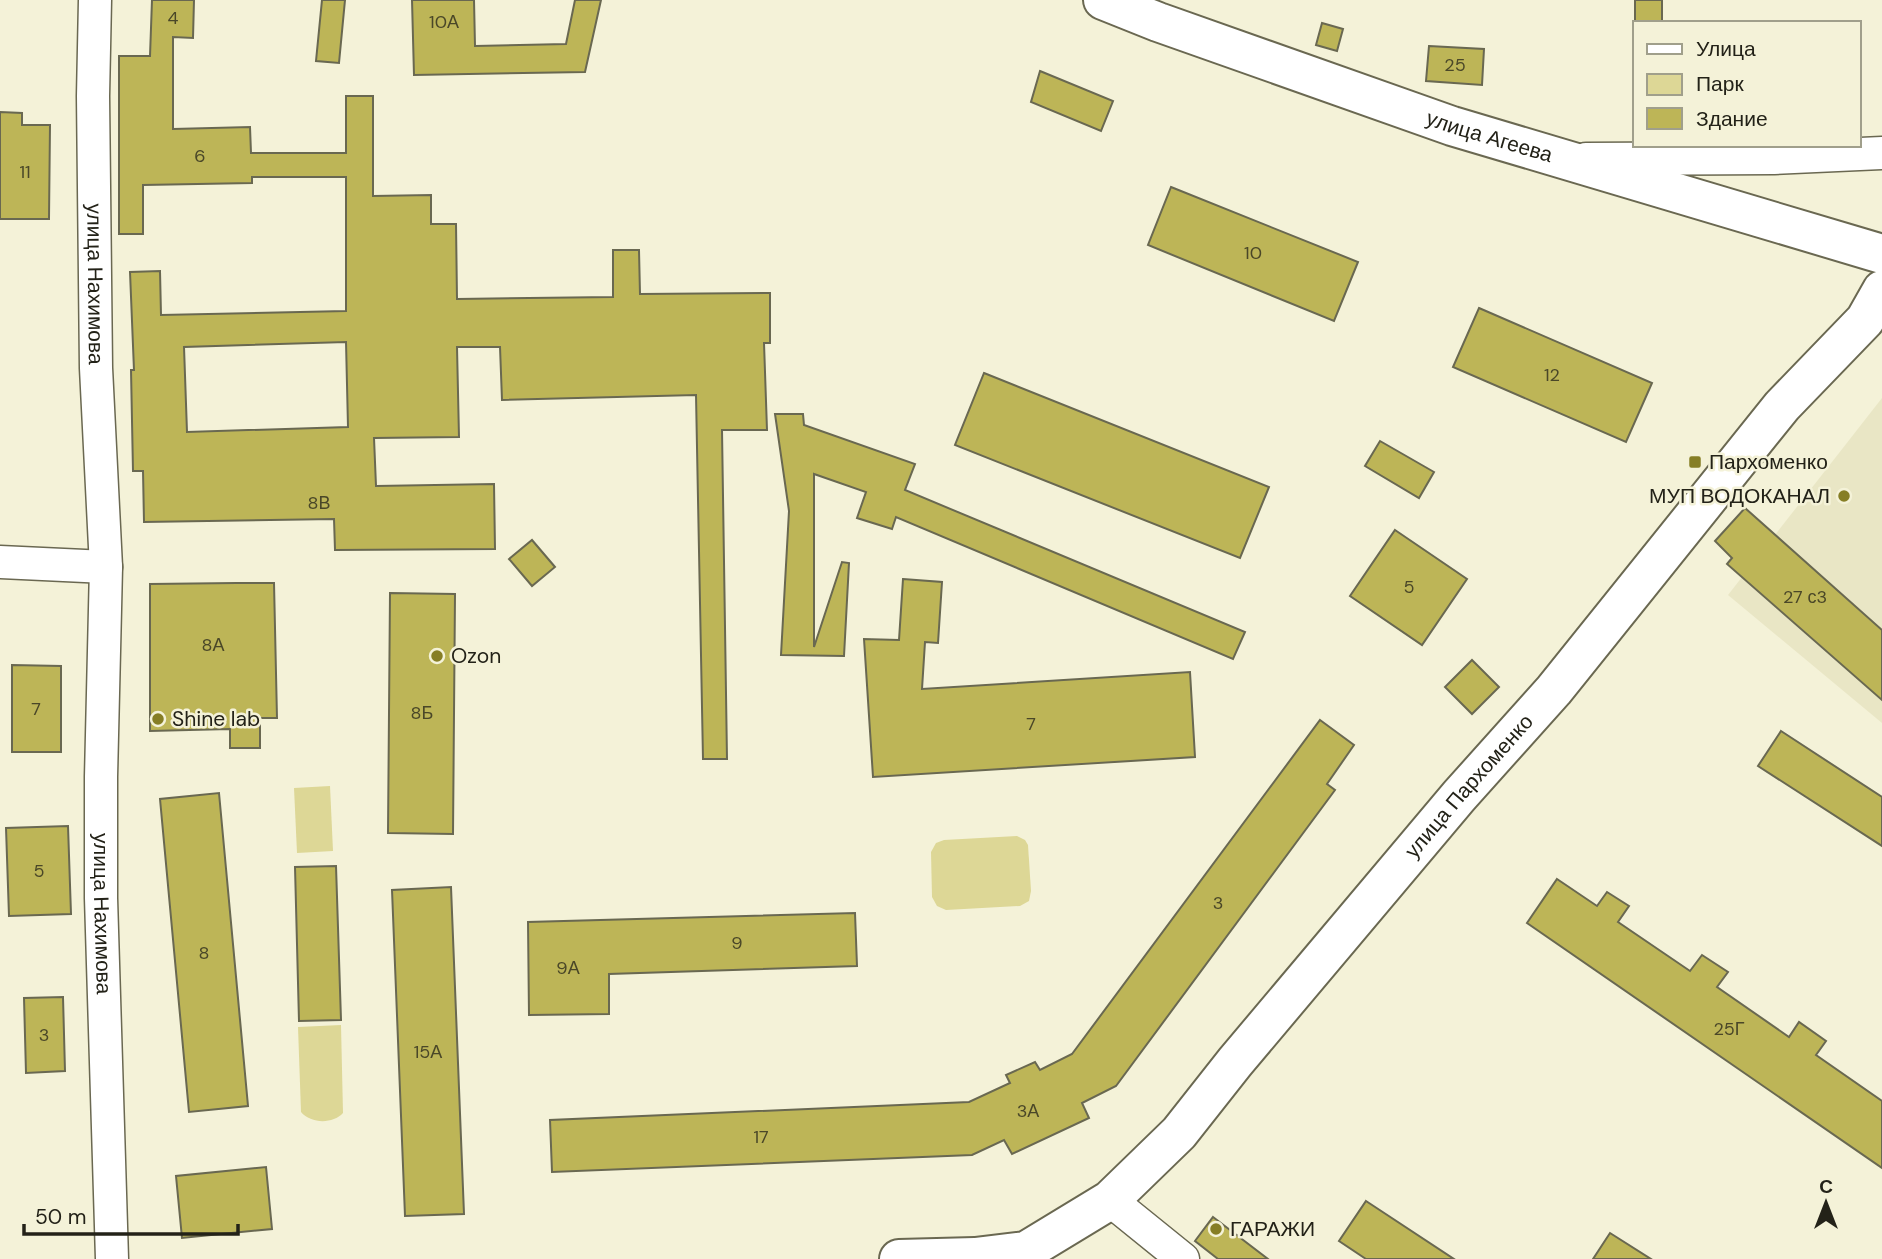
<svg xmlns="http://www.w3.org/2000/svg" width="1882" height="1259" font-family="'DM Sans',sans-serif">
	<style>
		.built { fill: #e9e6c5 }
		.green { fill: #ddd796 }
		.building { fill: #bdb557; stroke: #696851; stroke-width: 2; fill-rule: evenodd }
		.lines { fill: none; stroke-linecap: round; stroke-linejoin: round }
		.minor-casing { stroke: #6a6851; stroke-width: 35 }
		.secondary-casing { stroke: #6a6851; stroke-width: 42 }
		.trunk-casing { stroke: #6a6851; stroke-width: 42 }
		.minor { stroke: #fff; stroke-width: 32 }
		.secondary { stroke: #fff; stroke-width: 38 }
		.trunk { stroke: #fff; stroke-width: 38 }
		.poi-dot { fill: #867e25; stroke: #f4f2d8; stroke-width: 2.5 }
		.labels { text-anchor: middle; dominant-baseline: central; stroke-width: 5; stroke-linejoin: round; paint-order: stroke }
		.number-label { font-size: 18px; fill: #4a4728 }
		.street-label { font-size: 21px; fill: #232218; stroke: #f4f2d8 }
		.poi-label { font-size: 21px; fill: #232218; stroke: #f4f2d8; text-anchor: start }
	</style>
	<rect width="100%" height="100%" fill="#f4f2d8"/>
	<polygon class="built" points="1882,398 1882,723 1728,595"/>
	<g class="green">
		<polygon points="330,786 333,851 297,853 294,788"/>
		<polygon points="1017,836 1025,840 1028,845 1031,891 1029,901 1020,906 946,910 937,906 932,897 931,852 936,843 944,840"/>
		<path d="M341,1025l2,88c-10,11 -32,11 -42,-1l-3,-85z"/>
	</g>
	<g class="building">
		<path d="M152,0h42l-1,38 -20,-1v92l77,-2 1,26h95v-57h27v100l58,-1v29h25l1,75 156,-2v-47h26l1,44 130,-1v50h-6l3,87h-45l5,329h-24l-7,-364 -194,5 -2,-53h-43l2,90 -85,1 2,48 118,-2 1,65 -160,1 -1,-31 -190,3 -1,-51h-10l-2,-101h3l-4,-98 30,-1 1,44 185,-4v-134h-94v6l-109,2v49h-24v-178h31zM346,342l2,85 -161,5 -3,-85z"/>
		<polygon points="322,0 345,0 339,63 316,61"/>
		<polygon points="412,0 474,0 475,46 566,44 575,0 601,0 585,72 414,75"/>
		<rect x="1635" y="0" width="27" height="23"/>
		<polygon points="1322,23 1343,29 1337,51 1316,45"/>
		<polygon points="1429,46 1484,49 1482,85 1426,81"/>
		<polygon points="1040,71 1113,101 1101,131 1031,102"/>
		<polygon points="0,112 22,113 22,125 50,125 49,219 0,219"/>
		<polygon points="1171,187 1358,262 1334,321 1148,245"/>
		<polygon points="1479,308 1652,383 1626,442 1453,367"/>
		<polygon points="984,373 1269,487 1240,558 955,445"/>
		<polygon points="775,414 803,414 804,425 915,464 905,490 1245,632 1233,659 896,517 892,529 857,518 866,492 814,474 814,647 842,562 849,563 844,656 781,655 789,511"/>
		<polygon points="1380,441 1434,472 1419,498 1365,466"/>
		<polygon points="1745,508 1882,630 1882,700 1727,564 1732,558 1715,541"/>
		<polygon points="1395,530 1467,579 1422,645 1350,596"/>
		<polygon points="532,540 555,567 532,586 509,559"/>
		<polygon points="903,579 942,582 938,643 925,642 922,689 1190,672 1195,757 873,777 864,639 899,640"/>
		<polygon points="236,583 274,583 277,718 260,718 260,748 230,748 230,729 150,731 150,584"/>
		<polygon points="390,593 455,594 453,834 388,833"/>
		<polygon points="1472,660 1499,687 1472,714 1445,687"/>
		<polygon points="12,665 61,666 61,752 12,752"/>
		<polygon points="1320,720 1354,745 1327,784 1335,790 1116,1086 1082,1103 1089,1118 1012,1154 1004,1140 972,1155 552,1172 550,1120 969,1102 1010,1083 1006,1075 1035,1062 1040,1070 1072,1054"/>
		<polygon points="1781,731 1882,797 1882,846 1758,766"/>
		<polygon points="219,793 248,1106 189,1112 160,799"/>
		<polygon points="68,826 71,914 9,916 6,828"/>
		<polygon points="336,866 341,1020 299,1021 295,867"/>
		<polygon points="1557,879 1597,906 1607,892 1629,906 1618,922 1690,971 1702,955 1728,972 1717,987 1789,1037 1799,1022 1826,1041 1816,1055 1882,1101 1882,1168 1527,923"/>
		<polygon points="451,887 464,1214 405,1216 392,890"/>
		<polygon points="855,913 857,966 609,974 609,1014 529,1015 528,922"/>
		<polygon points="63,997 65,1071 26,1073 24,998"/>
		<polygon points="266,1167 272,1229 182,1238 176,1176"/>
		<polygon points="1366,1201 1454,1259 1366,1259 1339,1241"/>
		<polygon points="1213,1217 1268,1259 1218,1259 1195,1241"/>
		<polygon points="1610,1233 1651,1259 1593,1259"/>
	</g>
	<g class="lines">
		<defs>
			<g id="minor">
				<path id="s1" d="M95,0l-2,96 3,272 10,199 -5,210v121l11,361"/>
				<polyline points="1586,159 1774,158 1882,153"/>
				<polyline points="0,562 106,567"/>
				<polyline points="1110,1200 1183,1259"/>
			</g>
			<g id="secondary">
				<path id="s2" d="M899,1259l76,-2 51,-6 84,-51 69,-67 56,-71 224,-266 95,-106 228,-284 83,-86 17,-30"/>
			</g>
			<g id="trunk">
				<path id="s3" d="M1103,0l55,22 294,104 430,128"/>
			</g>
		</defs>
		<use href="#minor" class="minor-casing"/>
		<use href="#secondary" class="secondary-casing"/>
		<use href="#trunk" class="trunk-casing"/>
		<use href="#minor" class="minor"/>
		<use href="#secondary" class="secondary"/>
		<use href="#trunk" class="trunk"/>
	</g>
	<g class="poi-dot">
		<rect x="1688" y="455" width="14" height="14" rx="3.5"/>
		<circle cx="1844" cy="496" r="7"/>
		<circle cx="437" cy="656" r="7"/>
		<circle cx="158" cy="719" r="7"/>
		<circle cx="1216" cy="1229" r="7"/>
	</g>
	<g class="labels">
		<g class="number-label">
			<text x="173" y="18">4</text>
			<text x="444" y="22">10А</text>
			<text x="1455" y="65">25</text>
			<text x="200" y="156">6</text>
			<text x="25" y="172">11</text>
			<text x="1253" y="253">10</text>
			<text x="1552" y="375">12</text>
			<text x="319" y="503">8В</text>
			<text x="1409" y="587">5</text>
			<text x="1805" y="597">27 с3</text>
			<text x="213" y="645">8А</text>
			<text x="36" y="709">7</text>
			<text x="422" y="713">8Б</text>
			<text x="1031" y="724">7</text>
			<text x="39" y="871">5</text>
			<text x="1218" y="903">3</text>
			<text x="737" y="943">9</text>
			<text x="204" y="953">8</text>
			<text x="568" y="968">9А</text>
			<text x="1729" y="1029">25Г</text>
			<text x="44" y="1035">3</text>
			<text x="428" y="1052">15А</text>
			<text x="1028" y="1111">3А</text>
			<text x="761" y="1137">17</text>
		</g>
		<g class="street-label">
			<text stroke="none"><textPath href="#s3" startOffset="410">улица Агеева</textPath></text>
			<text stroke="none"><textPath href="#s1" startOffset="284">улица Нахимова</textPath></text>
			<text stroke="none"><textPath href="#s2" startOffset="774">улица Пархоменко</textPath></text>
			<text stroke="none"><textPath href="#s1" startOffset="914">улица Нахимова</textPath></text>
		</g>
		<g class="poi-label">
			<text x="1709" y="462">Пархоменко</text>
			<text x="1830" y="496" text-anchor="end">МУП ВОДОКАНАЛ</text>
			<text x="451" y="656">Ozon</text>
			<text x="172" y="719">Shine lab</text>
			<text x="1230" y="1229">ГАРАЖИ</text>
		</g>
	</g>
	<rect x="1633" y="21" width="228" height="126" fill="#f4f2d8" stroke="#a09f8b" stroke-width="2"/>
	<rect x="1647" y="44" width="35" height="10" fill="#ffffff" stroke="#a09f8b" stroke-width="2"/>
	<text x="1696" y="56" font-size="21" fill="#232218">Улица</text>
	<rect x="1647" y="74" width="35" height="21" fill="#ddd796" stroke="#a09f8b" stroke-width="2"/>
	<text x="1696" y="91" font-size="21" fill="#232218">Парк</text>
	<rect x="1647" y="108" width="35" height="21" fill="#bdb557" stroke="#a09f8b" stroke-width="2"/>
	<text x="1696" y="126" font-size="21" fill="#232218">Здание</text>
	<g transform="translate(1826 1203)" stroke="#f4f2d8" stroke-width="5" paint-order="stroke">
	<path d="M0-5L12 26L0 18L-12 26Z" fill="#232218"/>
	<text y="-10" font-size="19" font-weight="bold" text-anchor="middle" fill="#232218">С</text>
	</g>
	<path d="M24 1224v10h214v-10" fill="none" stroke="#232218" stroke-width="3.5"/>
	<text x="35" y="1224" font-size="21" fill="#232218" stroke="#f4f2d8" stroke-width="5" paint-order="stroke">50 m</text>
</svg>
